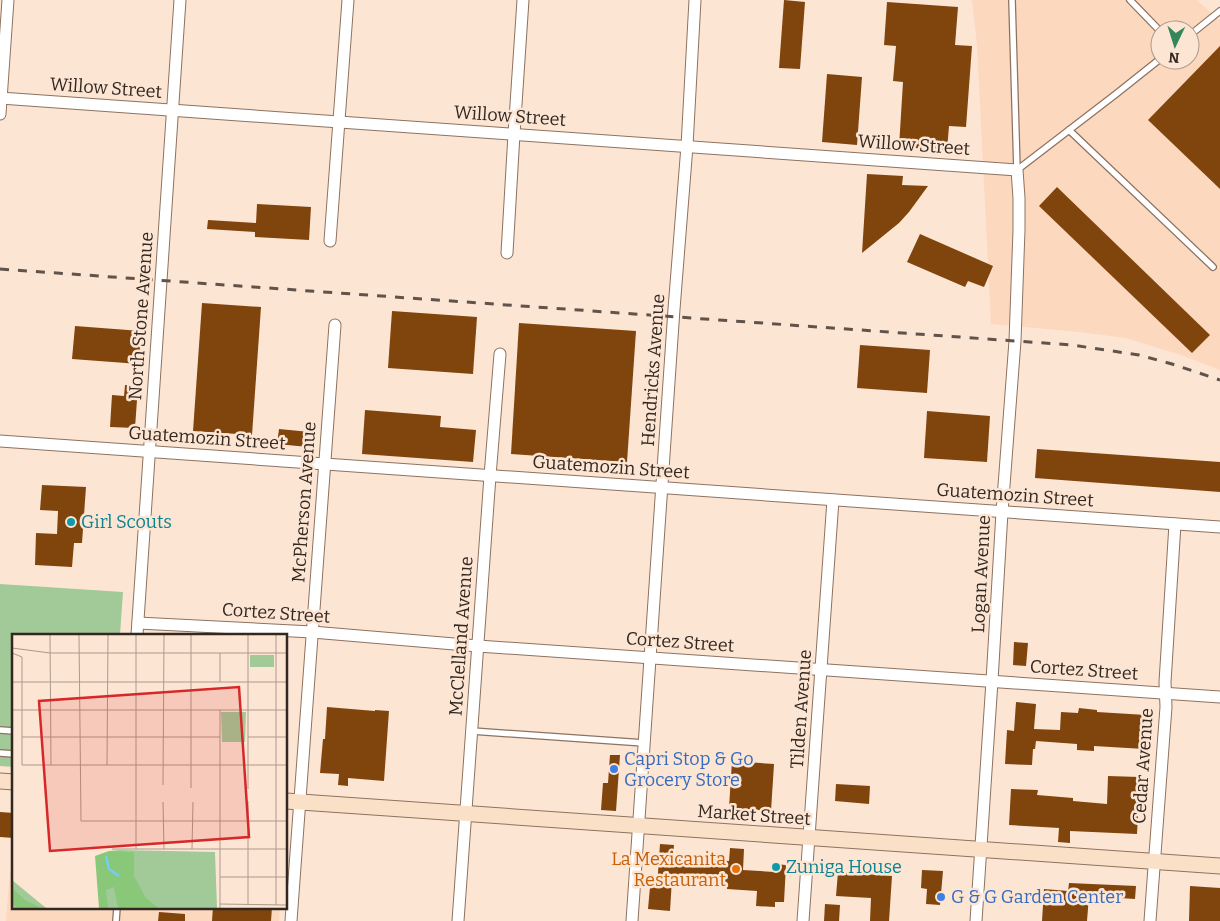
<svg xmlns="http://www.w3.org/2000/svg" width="1220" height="921" font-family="Bitter,serif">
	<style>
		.built { fill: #fcd8bf; fill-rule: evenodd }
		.green { fill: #a2c998 }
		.building { fill: #80440d }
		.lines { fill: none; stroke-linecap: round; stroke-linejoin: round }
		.lane-casing { stroke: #8d7260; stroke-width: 8 }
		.street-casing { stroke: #8d7260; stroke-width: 13 }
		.secondary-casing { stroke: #8d7260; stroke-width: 17 }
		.lane { stroke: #fff; stroke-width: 5.5 }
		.street { stroke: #fff; stroke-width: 11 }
		.secondary { stroke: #fbe0c8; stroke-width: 15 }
		.rail { stroke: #615349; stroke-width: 3; stroke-dasharray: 9 9; stroke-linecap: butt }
		.culture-dot { fill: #0f9aa8; stroke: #fde5d4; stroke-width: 2 }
		.shop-dot { fill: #3f7fe0; stroke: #fde5d4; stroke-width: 2 }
		.food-dot { fill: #e8710a; stroke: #fde5d4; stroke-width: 2 }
		.labels { text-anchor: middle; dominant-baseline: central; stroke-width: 5; stroke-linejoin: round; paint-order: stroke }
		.street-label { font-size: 18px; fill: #332820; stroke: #fde5d4 }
		.culture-label { font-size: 18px; fill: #0d838f; stroke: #fde5d4; text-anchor: start }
		.shop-label { font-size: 18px; fill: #366cbe; stroke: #fde5d4; text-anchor: start }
		.food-label { font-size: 18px; fill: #c56008; stroke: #fde5d4; text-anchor: end }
		.inset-river { fill: none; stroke: #75cdf6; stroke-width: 2.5 }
		.inset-road { fill: none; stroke: #ac998c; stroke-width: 1 }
		.view { fill: #d62828; fill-opacity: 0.15; stroke: #d62828; stroke-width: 2.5 }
		.inset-edge { fill: none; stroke: #332820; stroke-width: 2.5 }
	</style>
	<rect width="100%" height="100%" fill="#fde5d4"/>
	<g class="built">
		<path d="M972,0h225l23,21v349l-39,-15 -55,-17 -47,-6 -88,-8 -14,-279zM1160,30h30v30h-30z"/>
		<polygon points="10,870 14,870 14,907 280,907 279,921 6,921"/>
	</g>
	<polygon class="green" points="0,584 123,592 120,635 14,635 14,767 0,766"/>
	<g class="building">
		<polygon points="784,0 805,2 800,69 779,68"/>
		<polygon points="887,2 958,7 955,45 972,46 966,127 949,126 947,150 899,147 903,82 893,81 896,46 884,45"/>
		<polygon points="1220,46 1220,189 1148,120"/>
		<polygon points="827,74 862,77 857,145 822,142"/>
		<polygon points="867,174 903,176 902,185 928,186 909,212 899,223 862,253"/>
		<polygon points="1057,187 1210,335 1192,353 1039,206"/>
		<polygon points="257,204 311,207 309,240 255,237 255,232 207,229 208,220 256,223"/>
		<polygon points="920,234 993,266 984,287 968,281 965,287 907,262"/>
		<polygon points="202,303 261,307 252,435 193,431"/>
		<polygon points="392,311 477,317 473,374 388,368"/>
		<polygon points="519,323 636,331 627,462 511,454"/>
		<polygon points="75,326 141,331 139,364 72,359"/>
		<polygon points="860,345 930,350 927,393 857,388"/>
		<polygon points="125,385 138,386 135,428 110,427 112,395 124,396"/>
		<polygon points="365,410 441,416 440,427 476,430 473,462 362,454"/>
		<polygon points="927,411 990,416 987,462 924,458"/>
		<polygon points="279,429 310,432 308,447 277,444"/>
		<polygon points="1037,449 1220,462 1220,492 1035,478"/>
		<polygon points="42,485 86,487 82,543 74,543 72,567 35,565 36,533 57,534 58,511 40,510"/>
		<polygon points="1014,642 1028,643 1026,666 1013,665"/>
		<polygon points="1016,702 1036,704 1034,729 1060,730 1061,712 1078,713 1079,708 1097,710 1097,712 1146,715 1144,749 1094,746 1094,751 1077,750 1077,744 1036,741 1035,749 1033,749 1032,765 1005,764 1007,730 1014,731"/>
		<polygon points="327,707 375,711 375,710 389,711 384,781 348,778 348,786 338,785 339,774 320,773 323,739 325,739"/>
		<polygon points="610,755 620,755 616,811 601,810 603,783 608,783"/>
		<polygon points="732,761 774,764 771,811 729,808"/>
		<polygon points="1108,776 1140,777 1137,834 1070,831 1070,843 1058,842 1059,828 1009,825 1011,789 1038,790 1037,795 1073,798 1073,801 1107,804"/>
		<polygon points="836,784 870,786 869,804 835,801"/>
		<polygon points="0,812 14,813 14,838 0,837"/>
		<polygon points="660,844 674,845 673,856 729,861 730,848 744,849 743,870 774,872 774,864 786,865 784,902 775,902 775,907 756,906 757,891 727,889 727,886 702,884 702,881 672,879 670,911 648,909 650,887 657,887"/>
		<polygon points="922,870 943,871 940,905 926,904 927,889 921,888"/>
		<polygon points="838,872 892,876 889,921 870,921 871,898 836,896"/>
		<polygon points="1069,883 1136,886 1135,899 1089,896 1087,921 1042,921 1044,889 1068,891"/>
		<polygon points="1190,886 1220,888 1220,921 1189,921"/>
		<polygon points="825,904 840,905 839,921 824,921"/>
		<polygon points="213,907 272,907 271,921 212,921"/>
		<polygon points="159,912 185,914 185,921 158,921"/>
	</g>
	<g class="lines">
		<defs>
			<g id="lane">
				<polyline points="1012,0 1017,170"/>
				<polyline points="1130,0 1160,31"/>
				<polyline points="1190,35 1220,11"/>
				<polyline points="1069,130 1213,267"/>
				<polyline points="1017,170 1116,94 1160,59"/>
				<polyline points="0,730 14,731"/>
				<polyline points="472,731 644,743"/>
				<polyline points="0,753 14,754"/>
				<polyline points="116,921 117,907"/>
			</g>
			<g id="street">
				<polyline points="0,98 1017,170 1019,198 1019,230 1015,341 1002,512 992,681 976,921"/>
				<polyline points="0,114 8,0"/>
				<polyline points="330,241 348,0"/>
				<polyline points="507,253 514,134 523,0"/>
				<polyline points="0,441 1220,527"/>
				<polyline points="138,623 312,632 478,646 1220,697"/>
				<polyline points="137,635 180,0"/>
				<polyline points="291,921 335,325"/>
				<polyline points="458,921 490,476 500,354"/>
				<polyline points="632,921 674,309 687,146 695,0"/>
				<polyline points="803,921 833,500"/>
				<polyline points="1150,921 1166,707 1165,682 1175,524"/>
			</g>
			<g id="secondary">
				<polyline points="0,781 14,782"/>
				<polyline points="286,801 1220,866"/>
			</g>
		</defs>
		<use href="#lane" class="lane-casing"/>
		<use href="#street" class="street-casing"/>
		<use href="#secondary" class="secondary-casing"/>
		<use href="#lane" class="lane"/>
		<use href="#street" class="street"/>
		<use href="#secondary" class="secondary"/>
		<polyline class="rail" points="0,269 1072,345 1139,355 1172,364 1220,380"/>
	</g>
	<g class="culture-dot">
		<circle cx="71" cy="522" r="5"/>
		<circle cx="776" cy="867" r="5"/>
	</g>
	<g class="shop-dot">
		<circle cx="614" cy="769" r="5"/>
		<circle cx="941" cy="897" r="5"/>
	</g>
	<circle class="food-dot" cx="736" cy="869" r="5"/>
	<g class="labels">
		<g class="street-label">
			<text transform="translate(106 88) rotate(4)">Willow Street</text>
			<text transform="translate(510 116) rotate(4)">Willow Street</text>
			<text transform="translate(914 145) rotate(4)">Willow Street</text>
			<text transform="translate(141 316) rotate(-86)">North Stone Avenue</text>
			<text transform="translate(653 370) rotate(-86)">Hendricks Avenue</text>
			<text transform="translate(207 438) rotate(4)">Guatemozin Street</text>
			<text transform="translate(611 467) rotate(4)">Guatemozin Street</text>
			<text transform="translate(1015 495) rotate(4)">Guatemozin Street</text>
			<text transform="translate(304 502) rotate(-86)">McPherson Avenue</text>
			<text transform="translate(981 574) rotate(-87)">Logan Avenue</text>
			<text transform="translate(276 613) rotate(4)">Cortez Street</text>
			<text transform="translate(461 636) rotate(-86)">McClelland Avenue</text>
			<text transform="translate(680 642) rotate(4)">Cortez Street</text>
			<text transform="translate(1084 670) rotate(4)">Cortez Street</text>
			<text transform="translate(801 709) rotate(-86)">Tilden Avenue</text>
			<text transform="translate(1143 766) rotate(-86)">Cedar Avenue</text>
			<text transform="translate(754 815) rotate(4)">Market Street</text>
		</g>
		<g class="culture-label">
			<text x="81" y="522">Girl Scouts</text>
			<text x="786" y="867">Zuniga House</text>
		</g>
		<g class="shop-label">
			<text x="624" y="759">Capri Stop &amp; Go<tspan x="624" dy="21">Grocery Store</tspan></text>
			<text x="951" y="897">G &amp; G Garden Center</text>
		</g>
		<g class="food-label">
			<text x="726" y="859">La Mexicanita<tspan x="726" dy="21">Restaurant</tspan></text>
		</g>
	</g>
	<g transform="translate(12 634)">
		<rect width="275" height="275" fill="#fde5d4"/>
		<path d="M238,21h24v12h-24zM209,78h25l-1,30h-23zM107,216l96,2 2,56h-116l8,-57zM0,246l34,28h-34z" fill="#a2c998"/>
		<path d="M97,217l25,1v24l11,21 13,11h-40l-4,-21 -8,3 2,18h-9l-4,-52zM0,254l13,12 16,8h-23l-6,-4z" fill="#88c878"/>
		<path class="inset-river" d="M94,222l3,13 10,7"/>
		<path class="inset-road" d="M38,1l1,130M67,1l2,186h206M124,1v214M264,1v270M0,14l38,5h237M0,19l10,4v108h265M208,19v29M0,48h275M0,76h275M208,76v198M10,103h198M236,103h39M95,131l1,-130M151,151l1,-150M179,154v-153M236,155v-154M236,167v104M151,168l1,47M100,215h175M180,215l1,-47M208,243h67M208,270l67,1"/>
		<path class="view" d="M227,53l10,150 -199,14 -11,-150z"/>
		<rect width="275" height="275" class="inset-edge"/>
	</g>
	<g transform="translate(1175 45) rotate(184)"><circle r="24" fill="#fde5d4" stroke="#ac998c"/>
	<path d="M0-4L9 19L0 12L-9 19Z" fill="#34875a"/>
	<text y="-8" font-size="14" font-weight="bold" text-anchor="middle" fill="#332820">N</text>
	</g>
</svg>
